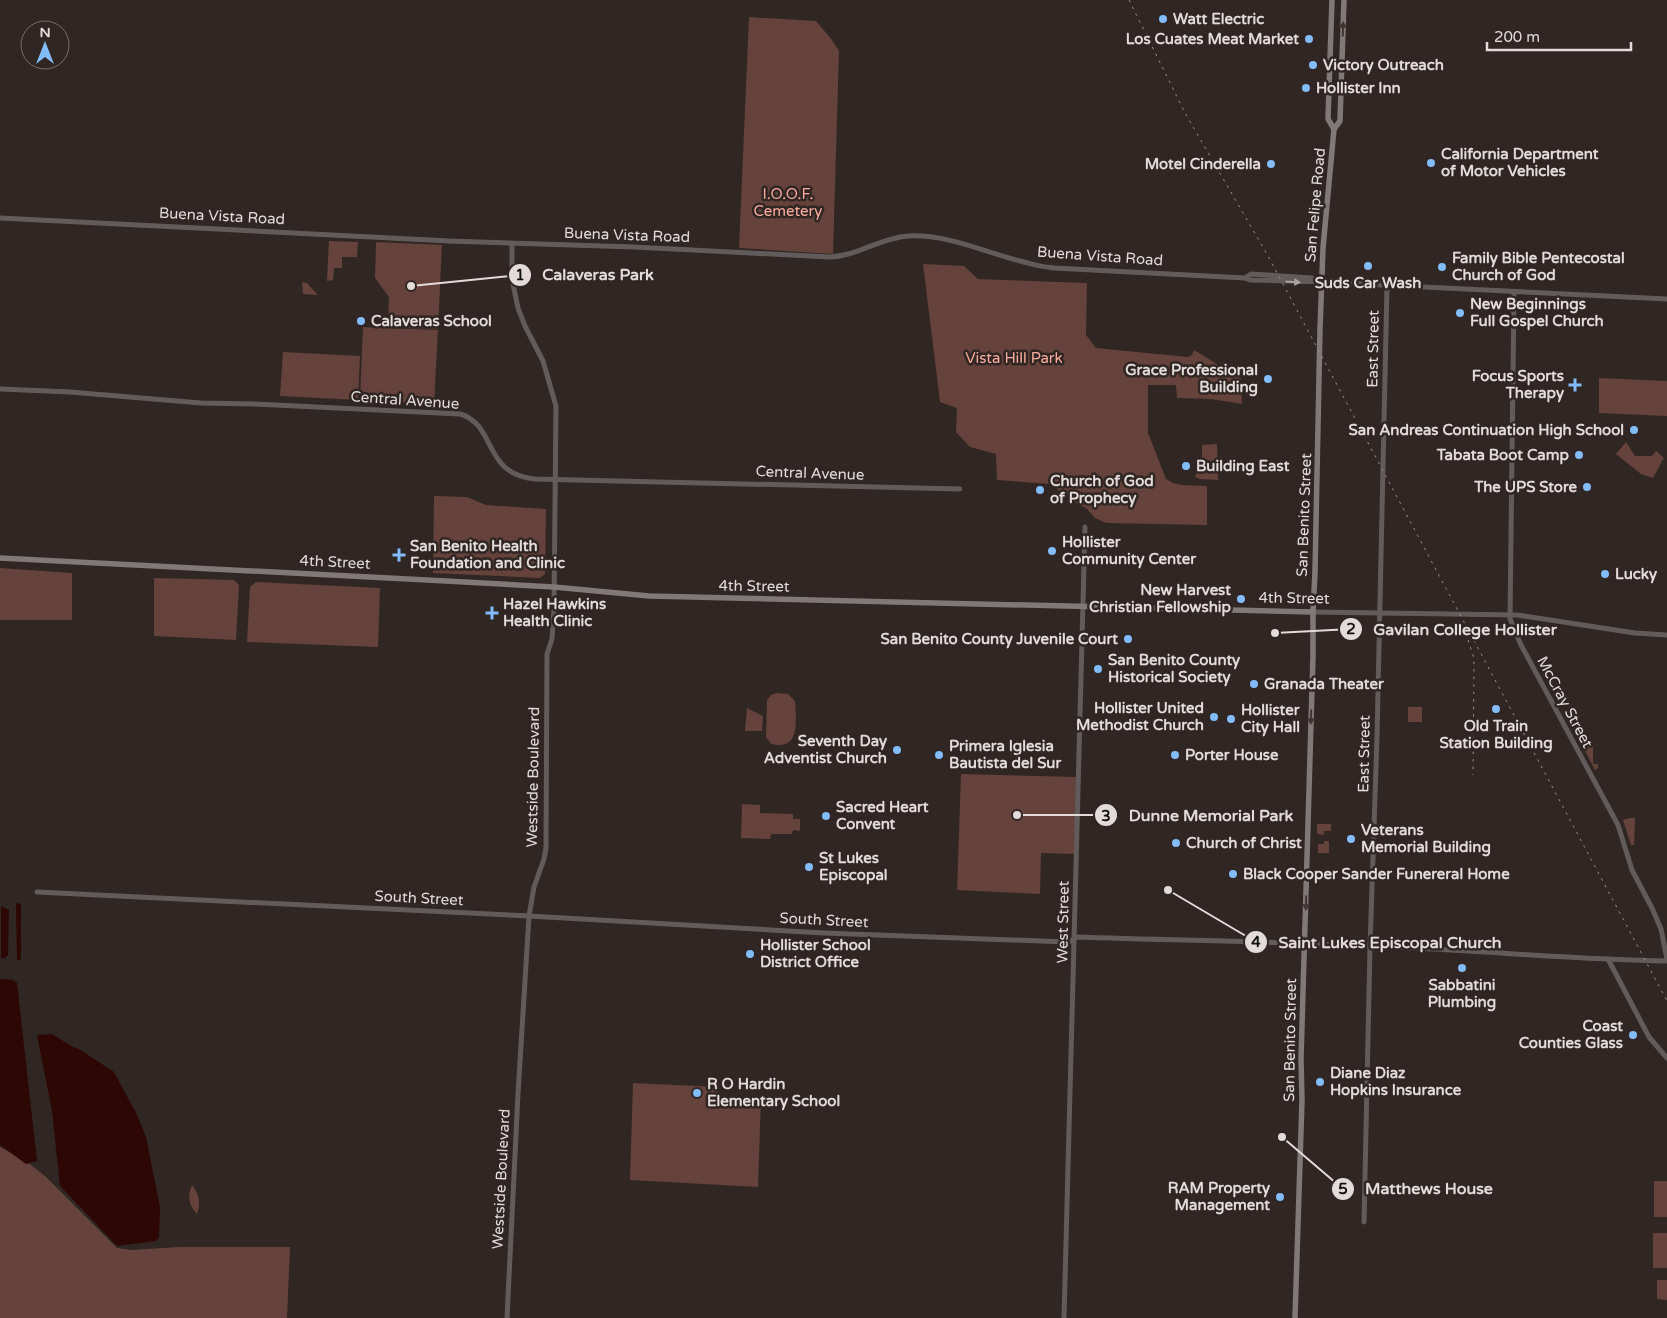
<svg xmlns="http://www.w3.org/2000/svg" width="1667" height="1318" font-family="'Varela Round',sans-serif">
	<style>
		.green { fill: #65423b }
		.water { fill: #2d0703 }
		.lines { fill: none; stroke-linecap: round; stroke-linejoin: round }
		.tertiary { stroke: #615c5b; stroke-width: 5 }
		.secondary { stroke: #817978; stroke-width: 5.5 }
		.rail { stroke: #98908e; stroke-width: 1; stroke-dasharray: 2.5 5; stroke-linecap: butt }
		.oneway { fill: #403735 }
		.oneway2 { fill: #a8a2a1 }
		.poi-dot { fill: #82bcfa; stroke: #302624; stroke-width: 2 }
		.labels { text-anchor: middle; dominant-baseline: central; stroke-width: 5; stroke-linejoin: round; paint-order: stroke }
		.poi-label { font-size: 15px; font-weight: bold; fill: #e2dbda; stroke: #302624; text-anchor: start }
		.park-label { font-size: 15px; fill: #faac9d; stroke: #302624 }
		.street-label { font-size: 15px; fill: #e2dbda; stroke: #302624 }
		.leader { fill: none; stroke: #e2dbda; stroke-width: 2 }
		.callout-dot { fill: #e2dbda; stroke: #302624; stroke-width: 2 }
		.mark-label { font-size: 15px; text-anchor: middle; font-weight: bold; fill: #111 }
		.callout-label { font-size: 16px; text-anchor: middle; font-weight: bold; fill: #e2dbda; stroke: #302624; stroke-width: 5; stroke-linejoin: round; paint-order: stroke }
	</style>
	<rect width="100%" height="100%" fill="#302624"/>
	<g class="green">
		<polygon points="749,17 816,21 832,40 839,51 833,254 739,248"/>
		<polygon points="329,241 358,242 357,257 342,257 342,268 334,268 333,280 327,281"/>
		<polygon points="376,242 442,245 438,329 388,327 389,297 375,278"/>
		<polygon points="923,264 964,266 978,279 1087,283 1086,335 1096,348 1188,357 1192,355 1194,350 1220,366 1240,368 1242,404 1211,399 1177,398 1176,385 1148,385 1148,433 1166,479 1173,483 1181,485 1207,486 1207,525 1106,523 1095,518 1086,508 1079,505 1050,484 997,480 996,454 970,447 956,432 957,408 940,402"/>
		<polygon points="302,282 307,283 318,295 303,294"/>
		<polygon points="363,327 438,330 434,404 360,400"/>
		<polygon points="283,352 360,356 358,400 280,396"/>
		<polygon points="1599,378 1667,381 1667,416 1599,413"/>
		<polygon points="1626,442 1635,456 1652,456 1656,451 1664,458 1653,478 1641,474 1616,454"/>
		<polygon points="1217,444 1218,480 1200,479 1195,477 1202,460 1202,445"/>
		<polygon points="434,496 467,497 486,505 546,509 545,574 540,578 433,573"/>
		<polygon points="0,568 72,573 72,620 0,620"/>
		<polygon points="154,578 234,580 239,585 236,640 154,636"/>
		<polygon points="256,582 380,588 378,647 247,642 250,587"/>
		<path d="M777,693l11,1 7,7c1,20 6,50 -24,43l-5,-7 1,-37 4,-5z"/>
		<rect x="1408" y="707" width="14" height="15"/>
		<polygon points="747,708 763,716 762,731 745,731"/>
		<polygon points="1583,747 1593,747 1593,764 1598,764 1598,768 1595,770"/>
		<polygon points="961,774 1076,777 1075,854 1041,853 1040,894 957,890"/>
		<polygon points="742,804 760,805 760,813 793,814 793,819 800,819 800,831 793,830 792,834 771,834 770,839 741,838"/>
		<polygon points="1630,818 1635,818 1634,845 1631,845 1623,820"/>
		<polygon points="1317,824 1331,824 1331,831 1324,831 1324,835 1317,834"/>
		<polygon points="1324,841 1329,841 1329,853 1318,853 1318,844 1324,844"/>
		<polygon points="633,1083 718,1087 718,1096 761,1098 758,1187 630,1180"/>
		<polygon points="0,1147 26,1161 45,1176 117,1248 131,1250 179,1247 290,1247 287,1318 0,1318"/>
		<rect x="1654" y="1181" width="13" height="36"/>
		<path d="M192,1185c7,9 9,18 5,29 -8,-8 -10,-19 -5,-29z"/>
		<rect x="1653" y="1233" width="14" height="35"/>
		<polygon points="1657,1280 1667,1280 1667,1300 1657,1299"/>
	</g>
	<g class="water">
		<polygon points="16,903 21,904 21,959 17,961"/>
		<polygon points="1,906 9,910 8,955 5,958 1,958"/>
		<polygon points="0,979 13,980 17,983 37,1161 26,1164 0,1145"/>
		<polygon points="52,1034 73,1047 79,1049 114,1072 137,1115 146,1137 160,1207 159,1237 156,1241 117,1246 60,1186 52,1111 37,1035"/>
	</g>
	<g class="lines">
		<g class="tertiary">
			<path d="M0,218l449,23 185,6 196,10c27,-1 50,-19 78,-21 42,-2 80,18 120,27 9,3 18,4 26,5l191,10 5,2 72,2 -10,-4 -61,-4 -6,4"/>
			<polyline points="1322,282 1667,299"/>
			<polyline points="1514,292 1510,619 1521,645 1618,825 1632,870 1652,908 1661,929 1667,959"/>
			<path d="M0,389l70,3 131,11 54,1 205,10c37,11 22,59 74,65l426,10"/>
			<polyline points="1313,612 1517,615 1635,633 1667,635"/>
			<path d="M37,892l492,24 295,17 243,9 5,-1 3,-4c119,4 238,5 357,12 78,4 157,11 235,12"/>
			<polyline points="1608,959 1649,1037 1667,1058"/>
			<polyline points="1364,1222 1370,947 1377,737 1387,286"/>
			<polyline points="507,1318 518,1094 529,916 534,887 544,859 546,848 547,654 552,639 554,609 556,406 543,361 525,326 518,308 512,279 512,244"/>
			<polyline points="1064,1318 1085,527"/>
		</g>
		<g class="secondary">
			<polyline points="1332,0 1328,119 1334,129"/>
			<polyline points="0,558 446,581 554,587 649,596 1313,612"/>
			<polyline points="1295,1318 1302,1100 1301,1059 1313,656 1313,612 1315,572 1320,329 1323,248 1334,129 1340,121 1344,0"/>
		</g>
		<g class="rail">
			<polyline points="1129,0 1185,113 1268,256 1667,1001"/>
			<polyline points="1468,640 1473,655 1474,664 1473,775"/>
		</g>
	</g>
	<defs><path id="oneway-solid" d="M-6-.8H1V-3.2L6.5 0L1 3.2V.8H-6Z" transform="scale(1.25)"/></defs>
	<g class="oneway">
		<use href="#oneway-solid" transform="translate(1343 29) rotate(-88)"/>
		<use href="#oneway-solid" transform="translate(1311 717) rotate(91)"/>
		<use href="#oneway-solid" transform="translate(1306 903) rotate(91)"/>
	</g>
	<use class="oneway2" href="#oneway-solid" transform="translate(1293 282) rotate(3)"/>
	<g class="poi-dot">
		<circle cx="1163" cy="19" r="5"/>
		<circle cx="1309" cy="39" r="5"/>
		<circle cx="1313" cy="65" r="5"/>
		<circle cx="1306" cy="88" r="5"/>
		<circle cx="1431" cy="163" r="5"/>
		<circle cx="1271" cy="164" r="5"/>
		<circle cx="1368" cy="266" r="5"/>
		<circle cx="1442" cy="267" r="5"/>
		<circle cx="1460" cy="313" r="5"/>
		<circle cx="361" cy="321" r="5"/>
		<circle cx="1268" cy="379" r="5"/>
		<path d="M1572.5 377.5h5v5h5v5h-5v5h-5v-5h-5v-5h5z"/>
		<circle cx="1634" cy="430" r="5"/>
		<circle cx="1579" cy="455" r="5"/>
		<circle cx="1186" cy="466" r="5"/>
		<circle cx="1587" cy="487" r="5"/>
		<circle cx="1040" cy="490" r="5"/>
		<circle cx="1052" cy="551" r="5"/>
		<path d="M396.5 547.5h5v5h5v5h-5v5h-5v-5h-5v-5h5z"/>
		<circle cx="1605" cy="574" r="5"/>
		<circle cx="1241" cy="599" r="5"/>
		<path d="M489.5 605.5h5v5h5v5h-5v5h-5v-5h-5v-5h5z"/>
		<circle cx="1128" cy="639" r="5"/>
		<circle cx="1098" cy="669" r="5"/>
		<circle cx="1254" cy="684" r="5"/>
		<circle cx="1496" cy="709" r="5"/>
		<circle cx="1214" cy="717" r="5"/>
		<circle cx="1231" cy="719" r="5"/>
		<circle cx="897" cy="750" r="5"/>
		<circle cx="939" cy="755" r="5"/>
		<circle cx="1175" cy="755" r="5"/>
		<circle cx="826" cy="816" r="5"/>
		<circle cx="1351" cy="839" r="5"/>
		<circle cx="1176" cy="843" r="5"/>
		<circle cx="809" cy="867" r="5"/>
		<circle cx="1233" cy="874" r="5"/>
		<circle cx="750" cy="954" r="5"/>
		<circle cx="1462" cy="968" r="5"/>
		<circle cx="1633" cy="1035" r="5"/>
		<circle cx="1320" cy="1082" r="5"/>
		<circle cx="697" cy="1093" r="5"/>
		<circle cx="1280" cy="1197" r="5"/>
	</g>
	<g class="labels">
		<g class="poi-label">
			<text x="1173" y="19">Watt Electric</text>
			<text x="1299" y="39" text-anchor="end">Los Cuates Meat Market</text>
			<text x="1323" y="65">Victory Outreach</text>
			<text x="1316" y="88">Hollister Inn</text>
			<text x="1441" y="154">California Department<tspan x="1441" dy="17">of Motor Vehicles</tspan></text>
			<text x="1261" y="164" text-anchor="end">Motel Cinderella</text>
			<text x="1452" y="258">Family Bible Pentecostal<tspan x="1452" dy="17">Church of God</tspan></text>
			<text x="1368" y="283" text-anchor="middle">Suds Car Wash</text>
			<text x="1470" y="304">New Beginnings<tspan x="1470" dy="17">Full Gospel Church</tspan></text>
			<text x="371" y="321">Calaveras School</text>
			<text x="1258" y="370" text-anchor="end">Grace Professional<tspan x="1258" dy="17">Building</tspan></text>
			<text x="1564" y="376" text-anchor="end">Focus Sports<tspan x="1564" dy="17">Therapy</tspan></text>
			<text x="1624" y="430" text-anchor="end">San Andreas Continuation High School</text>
			<text x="1569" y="455" text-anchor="end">Tabata Boot Camp</text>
			<text x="1196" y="466">Building East</text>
			<text x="1050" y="481">Church of God<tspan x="1050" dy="17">of Prophecy</tspan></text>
			<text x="1577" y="487" text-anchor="end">The UPS Store</text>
			<text x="1062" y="542">Hollister<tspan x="1062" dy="17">Community Center</tspan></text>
			<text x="410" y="546">San Benito Health<tspan x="410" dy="17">Foundation and Clinic</tspan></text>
			<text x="1615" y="574">Lucky</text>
			<text x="1231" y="590" text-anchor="end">New Harvest<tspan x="1231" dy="17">Christian Fellowship</tspan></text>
			<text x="503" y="604">Hazel Hawkins<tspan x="503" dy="17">Health Clinic</tspan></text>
			<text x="1118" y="639" text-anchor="end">San Benito County Juvenile Court</text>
			<text x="1108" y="660">San Benito County<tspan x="1108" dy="17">Historical Society</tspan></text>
			<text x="1264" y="684">Granada Theater</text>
			<text x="1204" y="708" text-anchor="end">Hollister United<tspan x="1204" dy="17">Methodist Church</tspan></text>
			<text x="1241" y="710">Hollister<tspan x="1241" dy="17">City Hall</tspan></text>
			<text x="1496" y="726" text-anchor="middle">Old Train<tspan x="1496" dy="17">Station Building</tspan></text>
			<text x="887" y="741" text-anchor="end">Seventh Day<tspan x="887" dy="17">Adventist Church</tspan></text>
			<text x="949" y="746">Primera Iglesia<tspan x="949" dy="17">Bautista del Sur</tspan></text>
			<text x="1185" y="755">Porter House</text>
			<text x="836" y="807">Sacred Heart<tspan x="836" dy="17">Convent</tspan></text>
			<text x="1361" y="830">Veterans<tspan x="1361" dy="17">Memorial Building</tspan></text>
			<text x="1186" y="843">Church of Christ</text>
			<text x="819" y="858">St Lukes<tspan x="819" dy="17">Episcopal</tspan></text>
			<text x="1243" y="874">Black Cooper Sander Funereral Home</text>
			<text x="760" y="945">Hollister School<tspan x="760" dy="17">District Office</tspan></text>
			<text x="1462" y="985" text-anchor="middle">Sabbatini<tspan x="1462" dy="17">Plumbing</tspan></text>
			<text x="1623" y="1026" text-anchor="end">Coast<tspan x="1623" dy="17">Counties Glass</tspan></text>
			<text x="1330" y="1073">Diane Diaz<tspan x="1330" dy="17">Hopkins Insurance</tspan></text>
			<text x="707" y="1084">R O Hardin<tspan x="707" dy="17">Elementary School</tspan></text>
			<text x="1270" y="1188" text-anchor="end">RAM Property<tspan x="1270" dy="17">Management</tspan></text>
		</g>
		<g class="park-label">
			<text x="788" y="194">I.O.O.F.<tspan x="788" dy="17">Cemetery</tspan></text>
			<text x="1014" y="358">Vista Hill Park</text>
		</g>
		<g class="street-label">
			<text transform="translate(1315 205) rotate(-85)">San Felipe Road</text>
			<text transform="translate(222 216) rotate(3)">Buena Vista Road</text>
			<text transform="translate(627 235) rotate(2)">Buena Vista Road</text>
			<text transform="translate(1100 256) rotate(4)">Buena Vista Road</text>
			<text transform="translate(1373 349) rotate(-89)">East Street</text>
			<text transform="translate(405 400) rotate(4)">Central Avenue</text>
			<text transform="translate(810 473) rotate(2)">Central Avenue</text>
			<text transform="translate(1304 515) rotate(-88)">San Benito Street</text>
			<text transform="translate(335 562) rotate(3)">4th Street</text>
			<text transform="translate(754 586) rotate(1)">4th Street</text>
			<text transform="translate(1294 598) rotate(1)">4th Street</text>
			<text transform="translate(1565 702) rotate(62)">McCray Street</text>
			<text transform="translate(1364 754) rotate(-89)">East Street</text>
			<text transform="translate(533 777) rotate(-89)">Westside Boulevard</text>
			<text transform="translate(419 898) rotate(3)">South Street</text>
			<text transform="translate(824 920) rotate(3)">South Street</text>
			<text transform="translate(1063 922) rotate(-89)">West Street</text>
			<text transform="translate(1290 1040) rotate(-89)">San Benito Street</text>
			<text transform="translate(501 1179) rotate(-87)">Westside Boulevard</text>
		</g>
	</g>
	<path class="leader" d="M411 286L520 275M1275 633L1351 629M1017 815L1106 815M1168 890L1256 942M1282 1137L1343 1189"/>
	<g class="callout-dot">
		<circle cx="411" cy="286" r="5"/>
		<circle cx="1275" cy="633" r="5"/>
		<circle cx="1017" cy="815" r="5"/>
		<circle cx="1168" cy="890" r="5"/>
		<circle cx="1282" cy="1137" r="5"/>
		<circle cx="520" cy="275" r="12"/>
		<circle cx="1351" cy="629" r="12"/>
		<circle cx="1106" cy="815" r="12"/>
		<circle cx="1256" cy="942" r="12"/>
		<circle cx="1343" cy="1189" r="12"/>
	</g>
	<g class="mark-label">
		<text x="520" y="280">1</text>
		<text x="1351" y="634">2</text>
		<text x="1106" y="821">3</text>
		<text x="1256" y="947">4</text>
		<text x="1343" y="1194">5</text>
	</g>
	<g class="callout-label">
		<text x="598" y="280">Calaveras Park</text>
		<text x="1465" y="635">Gavilan College Hollister</text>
		<text x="1211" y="821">Dunne Memorial Park</text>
		<text x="1390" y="948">Saint Lukes Episcopal Church</text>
		<text x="1429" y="1194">Matthews House</text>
	</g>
	<g transform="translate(45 45)"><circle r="24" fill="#302624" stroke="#776e6d"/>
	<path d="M0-4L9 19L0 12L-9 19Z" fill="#82bcfa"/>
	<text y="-8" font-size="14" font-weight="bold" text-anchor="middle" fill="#e2dbda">N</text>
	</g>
	<path d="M1487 42v8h144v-8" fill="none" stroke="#e2dbda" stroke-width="2.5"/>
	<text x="1494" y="42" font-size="15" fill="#e2dbda" stroke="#302624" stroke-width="4" paint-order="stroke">200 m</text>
</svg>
